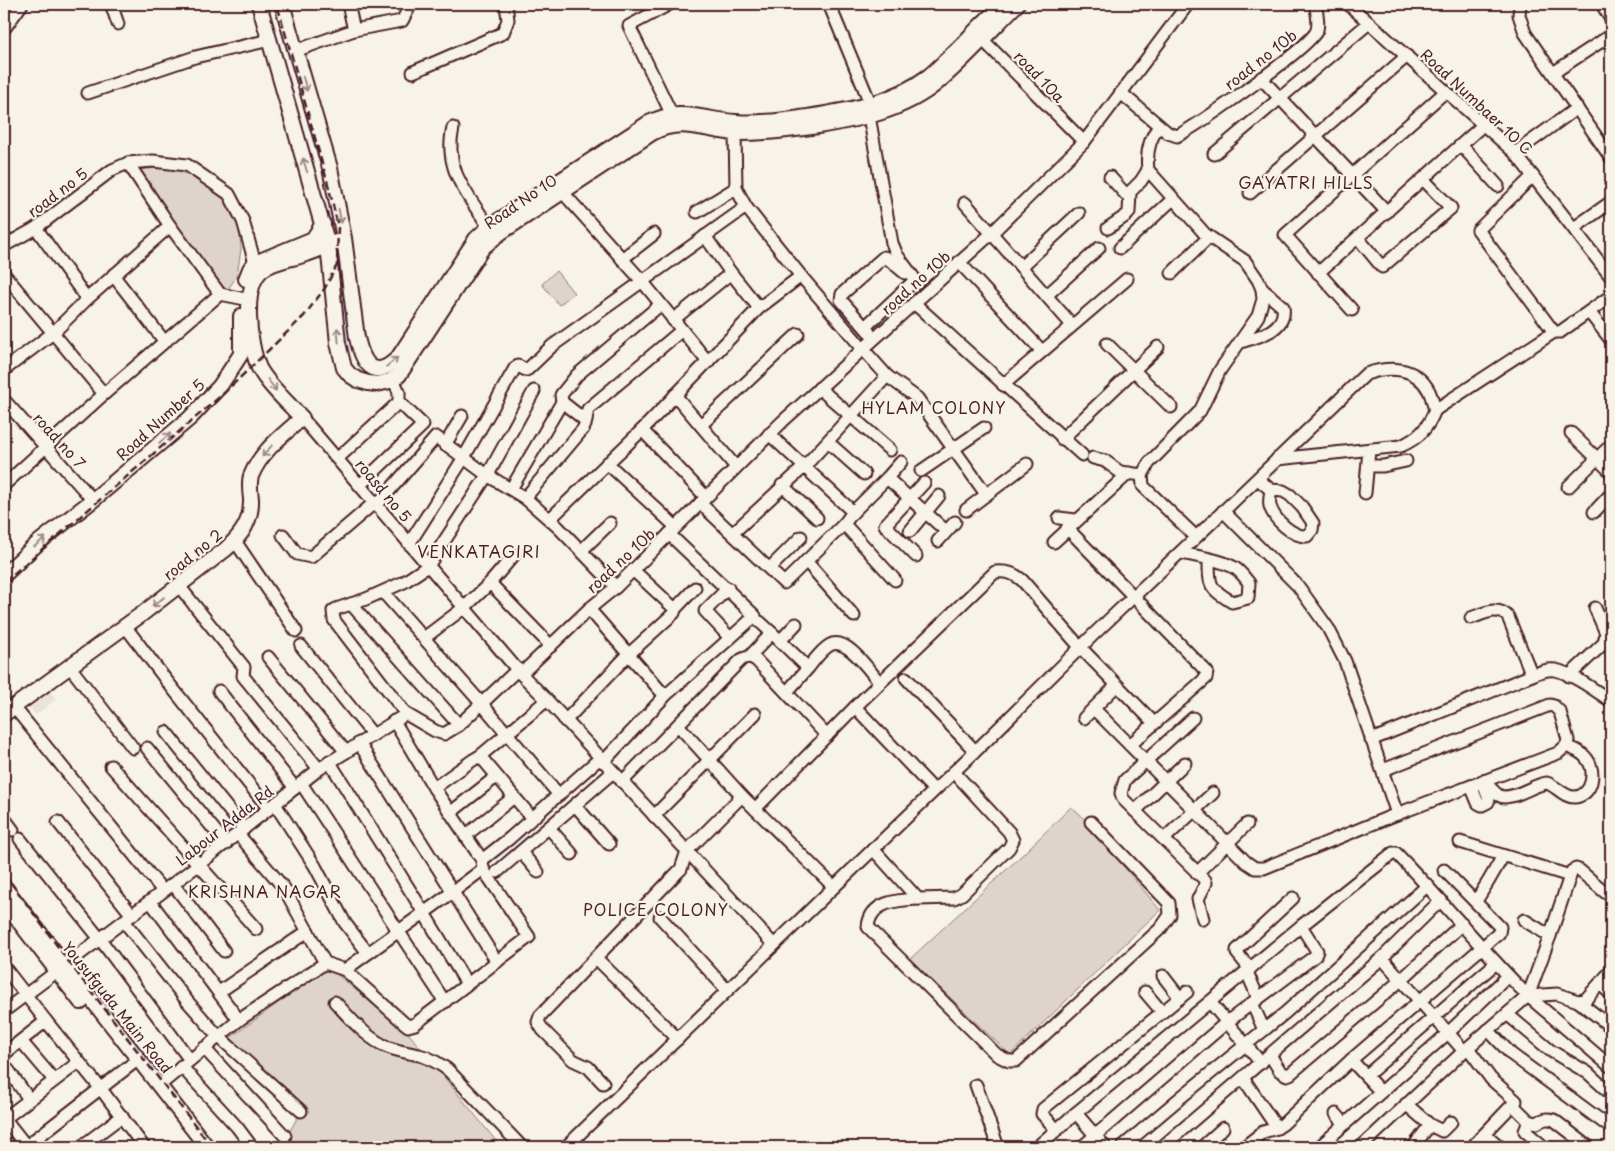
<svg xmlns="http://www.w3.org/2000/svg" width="1615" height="1151" font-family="'Playpen Sans',sans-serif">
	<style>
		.built { fill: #eae3da }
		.green { fill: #ded4cc; stroke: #947a7c }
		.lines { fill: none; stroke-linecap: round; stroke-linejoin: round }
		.minor-casing { stroke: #4a1f2b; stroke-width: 15 }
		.major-casing { stroke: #4a1f2b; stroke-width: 18 }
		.minor { stroke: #f7f3e8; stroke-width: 11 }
		.major { stroke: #f7f3e8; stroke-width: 14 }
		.rail { stroke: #4a1f2b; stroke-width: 2.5; stroke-dasharray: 8 4; stroke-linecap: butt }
		.oneway { stroke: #a0898a }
		.labels { text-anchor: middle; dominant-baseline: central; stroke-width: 4.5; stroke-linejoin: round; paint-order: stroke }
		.street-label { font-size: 15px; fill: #4a1f2b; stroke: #f7f3e8 }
		.neighbourhood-label { font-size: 16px; letter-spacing: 1px; fill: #4a1f2b; stroke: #f7f3e8 }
	</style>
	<rect width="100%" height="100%" fill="#f7f3e8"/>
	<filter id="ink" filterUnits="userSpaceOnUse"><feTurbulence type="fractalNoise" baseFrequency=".02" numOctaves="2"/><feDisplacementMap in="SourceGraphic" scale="10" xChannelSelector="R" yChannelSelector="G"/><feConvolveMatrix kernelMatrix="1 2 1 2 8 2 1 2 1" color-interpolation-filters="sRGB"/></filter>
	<g filter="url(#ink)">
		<polygon class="built" points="48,689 56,699 36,715 27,705"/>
		<g class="green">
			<polygon points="167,167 196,177 224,197 239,225 241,249 237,276 226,292 138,170"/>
			<polygon points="556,271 574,293 559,305 542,284"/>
			<polygon points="1071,807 1079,813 1160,910 1010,1055 910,959 1021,856"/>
			<polygon points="328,967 409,1034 501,1147 281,1147 301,1111 227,1040"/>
		</g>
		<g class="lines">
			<defs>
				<g id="minor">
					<polyline points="111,4 118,24"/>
					<polyline points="348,4 354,30"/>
					<polyline points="670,4 629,26 672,115"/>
					<polyline points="829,4 871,105"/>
					<polyline points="1348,4 1515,153 1611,277"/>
					<polyline points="1520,4 1519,15 1525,33 1611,158"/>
					<polyline points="1603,6 1611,19"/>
					<polyline points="4,29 22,4"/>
					<polyline points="978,35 1084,142"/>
					<polyline points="295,51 354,30 402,21 411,4"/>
					<polyline points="413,72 503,33 508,20 506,4"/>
					<polyline points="1553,73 1611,35"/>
					<polyline points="1261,78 1387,212"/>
					<polyline points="88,93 195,57 270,40"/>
					<polyline points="1121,93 1188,4"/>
					<path d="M1159,126c-10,13 -13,27 -11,44l57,64 40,27 13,19 4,9 21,18c4,23 -25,30 -43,35"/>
					<path d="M453,128c-10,41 15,67 36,99"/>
					<polyline points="735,133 736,188 746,207 801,276 863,349 887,376 917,398 986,494"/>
					<polyline points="1461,145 1498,186"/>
					<polyline points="1515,153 1577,108"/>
					<polyline points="1214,154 1369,23"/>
					<polyline points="128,163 170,226 220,294 250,300"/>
					<polyline points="1533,176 1478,230 1554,332 1560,332 1611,296"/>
					<polyline points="1110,177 1129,198"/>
					<polyline points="558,187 642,281 708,362"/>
					<polyline points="1250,193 1407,56"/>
					<polyline points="965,203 1072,325"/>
					<polyline points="697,212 736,188"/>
					<polyline points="36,228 87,299"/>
					<polyline points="1108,228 1127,215 1129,212 1130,192 1141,181 1148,170"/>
					<polyline points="1574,228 1611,202"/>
					<polyline points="705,236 731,273 759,308"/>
					<polyline points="1358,238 1382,267 1451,208 1423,179"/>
					<polyline points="4,246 36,228 112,170 128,163 153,161 187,165 229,194 243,221 255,263 260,271"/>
					<polyline points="1120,248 1173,199"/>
					<polyline points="622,259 654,234"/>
					<polyline points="959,262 1041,350"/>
					<polyline points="1021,267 1079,213"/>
					<polyline points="1172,273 1209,237"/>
					<polyline points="1318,273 1483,125"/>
					<polyline points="4,274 104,394"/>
					<polyline points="113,275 165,342"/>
					<polyline points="1047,295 1099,248"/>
					<polyline points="914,303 1082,455"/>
					<polyline points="1352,310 1285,235 1445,92"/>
					<polyline points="1589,312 1611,340"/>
					<polyline points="673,320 731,273"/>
					<polyline points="865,327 914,281 914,278 897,255 892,243 869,116"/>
					<polyline points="869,332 841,300 842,294 884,257 887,258 905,273"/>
					<polyline points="1107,344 1171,407"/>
					<polyline points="4,370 53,333 87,299 170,226"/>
					<polyline points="1003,385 1127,279"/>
					<polyline points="819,388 890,450"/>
					<polyline points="675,395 735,466"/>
					<polyline points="4,400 93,500"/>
					<polyline points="562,402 586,421"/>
					<polyline points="302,418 521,674 547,700 774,945"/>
					<polyline points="701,425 798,334"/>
					<polyline points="642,430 706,497"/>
					<polyline points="1571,433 1611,472"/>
					<polyline points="769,434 853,512"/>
					<polyline points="1062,439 1158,347"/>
					<polyline points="828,442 864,474"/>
					<polyline points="445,445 462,416"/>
					<polyline points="338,458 399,402 399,392 393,379"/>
					<polyline points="1093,458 1105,461 1120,472 1142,475 1143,486 1196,537"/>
					<path d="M1277,459l124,-13c18,-8 27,-18 34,-36"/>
					<polyline points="607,463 676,527"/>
					<polyline points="1368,466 1383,466 1406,461"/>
					<polyline points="921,471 984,428"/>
					<polyline points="1142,475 1149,463 1200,411 1220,370 1258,316 1263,299 1262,289"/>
					<polyline points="887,478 901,462"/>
					<path d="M1258,479l13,11 12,1 7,4 12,12 11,16 -1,7 -5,6c-14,1 -33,-16 -37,-30 -1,-5 0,-11 1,-16"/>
					<polyline points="4,485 104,394 220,294"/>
					<polyline points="360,485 423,425 399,402"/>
					<polyline points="782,485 817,518"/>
					<polyline points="1568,487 1611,445"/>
					<polyline points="511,489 562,402 561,395 577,375 660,305"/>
					<polyline points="1365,493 1369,450"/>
					<polyline points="525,498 583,429 585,425 588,409 682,330"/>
					<polyline points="700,503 784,583 844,524 853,512 887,478 946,531"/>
					<polyline points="376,506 436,437 487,475 525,498 558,527 616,587"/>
					<polyline points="966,510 1027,464"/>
					<polyline points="1223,511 1298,586 1328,628 1345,661 1397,814"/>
					<polyline points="1594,512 1611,494"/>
					<polyline points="1059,518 1076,520"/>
					<polyline points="550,519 642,430 759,308 801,276"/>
					<polyline points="844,524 895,580"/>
					<polyline points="1067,528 1207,672 1206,678 1130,745"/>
					<polyline points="910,531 939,496"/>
					<polyline points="733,533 805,466 887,376"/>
					<polyline points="283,535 297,554 311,557 374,503"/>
					<polyline points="235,541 296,631"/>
					<polyline points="938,541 955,522"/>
					<polyline points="1054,542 1129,473"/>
					<polyline points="409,544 463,459 515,368 518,366 526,370 528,369 552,346 746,207"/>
					<polyline points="582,550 610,523"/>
					<path d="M1181,553c17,4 39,6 54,15 6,4 10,10 14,15l-1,15 -16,4c-23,-14 -23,-16 -23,-42"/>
					<polyline points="916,556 885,525 924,483"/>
					<polyline points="806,561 854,616"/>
					<polyline points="770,568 801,537"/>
					<polyline points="633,570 675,609"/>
					<polyline points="490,583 551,646"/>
					<polyline points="179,586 244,667 243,676 319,769"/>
					<polyline points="728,588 705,611 730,638"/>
					<polyline points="383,592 482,704 559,795"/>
					<polyline points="351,604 459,725"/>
					<polyline points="589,609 665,696"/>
					<path d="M1471,618c12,-4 27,-13 37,-1l24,58"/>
					<polyline points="760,622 772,633"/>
					<polyline points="125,626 166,680 269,809"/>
					<polyline points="424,638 465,607 490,583 514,555"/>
					<polyline points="780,641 796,624"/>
					<polyline points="301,646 373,735"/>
					<polyline points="268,657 346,752"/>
					<path d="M749,657l23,-24 36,35c6,-7 13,-18 22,-23 17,-9 40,27 50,38"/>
					<polyline points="70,667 133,748"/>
					<polyline points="518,669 459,725 444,734 435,731 406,714 334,620 333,611 336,609 366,599 404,582 428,566 490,471 534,391"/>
					<path d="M521,674l68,-65 27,-22 167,-166 208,-187 93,-92 37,-49 47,40 9,3c21,-11 134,-89 140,-106 2,-8 0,-18 -2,-26"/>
					<polyline points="1569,676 1604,643 1606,633 1595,608"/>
					<polyline points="906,678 975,751"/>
					<polyline points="219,691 295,788"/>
					<polyline points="787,692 808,668"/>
					<polyline points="14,707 163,891"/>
					<polyline points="1094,709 1246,862 1255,868 1264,868 1397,814 1558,753 1566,746 1568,740 1560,712 1554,706 1550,705 1383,770"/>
					<polyline points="1084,718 1117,685"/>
					<polyline points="1193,718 1125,780 1121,793 1123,799 1205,880 1206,883 1198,899 1203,919"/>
					<polyline points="565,721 628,655 674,613 675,609 695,588"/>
					<polyline points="678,725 742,796 834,887"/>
					<polyline points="166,732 244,829"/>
					<path d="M1371,740l161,-65c7,-3 15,-6 23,-5 17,3 41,21 56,31"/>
					<polyline points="359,743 497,962"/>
					<polyline points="147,748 226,844"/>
					<polyline points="480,756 532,818"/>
					<polyline points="329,761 421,908 467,984"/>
					<polyline points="603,762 665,696 755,616 669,534"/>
					<polyline points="111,766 256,929"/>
					<path d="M1484,781c4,4 9,10 14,14 12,8 35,-11 49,-12 9,3 18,15 28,14 18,-2 21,-26 12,-38 -5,-7 -13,-10 -21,-13"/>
					<path d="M622,782l119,-122c6,-4 10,-3 15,0l71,76"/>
					<polyline points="301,783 445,1002"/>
					<polyline points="1471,786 1478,803 1482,805 1488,802 1489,799 1482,781"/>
					<polyline points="434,788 473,760 480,756 547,700"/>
					<path d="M934,790l-79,-83 140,-135c12,-1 18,1 27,8l58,67 74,76"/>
					<polyline points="275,804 315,866 345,923 368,953"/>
					<polyline points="575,805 609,844"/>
					<polyline points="755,809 855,707"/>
					<polyline points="1135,811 1185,763"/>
					<polyline points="450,813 496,777"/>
					<polyline points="654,816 755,714"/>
					<polyline points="4,818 13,830"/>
					<polyline points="58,822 132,915"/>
					<polyline points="549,828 572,854"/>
					<polyline points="238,834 284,888 325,963"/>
					<polyline points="465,836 514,797"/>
					<polyline points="20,839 100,939 190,1060"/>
					<polyline points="1164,839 1213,793"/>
					<polyline points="1460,842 1570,876 1550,936"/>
					<polyline points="873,849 918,899 954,898 962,894 1009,848 1013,840 1009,832 954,772"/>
					<polyline points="521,852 538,872"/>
					<polyline points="482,860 510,838 600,758"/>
					<polyline points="497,872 613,772"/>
					<polyline points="1197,873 1247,824"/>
					<polyline points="1570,876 1572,871 1576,869 1579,870 1606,893"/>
					<polyline points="173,884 224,951"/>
					<path d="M918,899c-19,1 -48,2 -50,28l129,128 12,6h7l145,-133 9,-13 -1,-12 -78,-81"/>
					<polyline points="150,901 239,1020"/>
					<polyline points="1476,901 1488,882 1503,856"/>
					<polyline points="660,917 727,990"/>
					<polyline points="124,921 188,1002 218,1036 301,1111"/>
					<polyline points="596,958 678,1039"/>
					<polyline points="1382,958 1464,1051"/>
					<polyline points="64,966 198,865 319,769 400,718"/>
					<polyline points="4,967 46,1021"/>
					<polyline points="1250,969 1237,953 1237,950 1293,898"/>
					<polyline points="345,970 403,1022 408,1026 415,1024 529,937 483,869"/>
					<polyline points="1247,972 1258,998"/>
					<polyline points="1163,976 1180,998"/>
					<polyline points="1600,984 1611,994"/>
					<polyline points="219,992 308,931"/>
					<polyline points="1145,992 1162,1012"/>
					<polyline points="1528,996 1611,1067"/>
					<polyline points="1578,1001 1611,1027"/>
					<path d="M335,1002c14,15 28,32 46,42 12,7 26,8 38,11 10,2 19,8 28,14l75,78"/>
					<polyline points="1210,1002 1261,1063"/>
					<polyline points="1252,1003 1264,1030"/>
					<polyline points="4,1011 56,972"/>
					<polyline points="1507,1014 1551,1051 1588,1073 1611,1094"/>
					<polyline points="1488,1030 1511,1054 1611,1128"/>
					<polyline points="21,1041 54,1080"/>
					<polyline points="204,1048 285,1136"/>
					<polyline points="1468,1048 1491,1079 1516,1101 1472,1147"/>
					<polyline points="4,1054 46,1021 101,1089 144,1147"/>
					<polyline points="1270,1055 1280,1071 1287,1075 1290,1074 1401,980 1462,924"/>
					<polyline points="1351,1060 1381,1092"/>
					<polyline points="4,1064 29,1099"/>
					<polyline points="181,1066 237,1127 252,1147"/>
					<polyline points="1366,1076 1496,963"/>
					<polyline points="1243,1078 1277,1128"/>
					<polyline points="603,1083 588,1067 573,1060 543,1030 538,1022 540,1016 676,874 681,869 687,851 742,796"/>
					<path d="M160,1085l79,-65 86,-57 20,7c46,-34 93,-66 138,-101l-1,-9 -48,-72 -40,-67"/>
					<polyline points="976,1085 998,1147"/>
					<polyline points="1406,1104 1430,1125 1413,1147"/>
					<polyline points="1513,1105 1529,1121 1525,1131 1544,1147"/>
					<polyline points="1076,1113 1105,1147"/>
					<polyline points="1336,1114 1345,1124"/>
					<polyline points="4,1118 27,1147"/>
					<polyline points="4,1119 79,1062"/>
					<path d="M1529,1121l8,2c6,-4 10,-5 17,-3l35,27"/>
					<polyline points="1430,1125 1442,1131 1451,1122"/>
					<polyline points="1057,1130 1042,1114 1043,1109 1187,992"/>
					<polyline points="1485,1134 1500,1147"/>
					<polyline points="25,1147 132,1064"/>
					<polyline points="81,1147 122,1116"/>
					<path d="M566,1147l268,-260 153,-147 106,-105 118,-112 155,-149c23,-8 50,-8 63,17 3,6 4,13 6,19l119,-78"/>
					<path d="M1037,1147l39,-34 225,-187 92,-73h3c46,47 86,97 132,143l29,-2 21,7 7,-1 26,-29"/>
					<polyline points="1082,1147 1227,1022 1315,956 1317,951 1301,926"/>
					<polyline points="1122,1147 1180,1098 1285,1013 1428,885"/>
					<polyline points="1162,1147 1382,958 1441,900"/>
					<polyline points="1202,1147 1223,1128"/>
					<polyline points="1244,1147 1263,1132 1277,1128 1283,1124 1351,1060 1499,933 1500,927 1444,870"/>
					<polyline points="1319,1147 1448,1033 1508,976"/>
					<polyline points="1361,1147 1464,1051 1528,996 1550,936 1524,920"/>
				</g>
				<g id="major">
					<path d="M259,4l69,241 10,98 6,25 6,7 8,5 10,3 9,1 13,-3 9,-6 84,-128 17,-14 152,-100c30,-17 55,-1 86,0 27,0 53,-3 80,-7 42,-7 86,-15 120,-44 28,-24 53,-52 79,-78"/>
					<path d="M282,4l48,164 14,70 13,100c6,25 16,44 41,20l78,-119 13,-12 158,-103c33,-18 55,-4 89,-2 24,2 48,-2 72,-5 44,-7 85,-14 121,-41 10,-8 19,-18 28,-26 15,-16 30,-31 46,-46"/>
					<polyline points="246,279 250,269 255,263 313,239 323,224"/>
					<polyline points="4,575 38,543 93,500 190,418 220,386 241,354 241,316"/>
					<path d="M4,714l138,-100 84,-65c16,-14 26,-29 25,-50 -1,-8 -2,-17 0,-23 10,-25 32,-41 51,-58 -14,-15 -34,-33 -43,-50 -10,-23 -18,-82 4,-99 11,-8 28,-10 40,-14 11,-3 22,-8 33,-13"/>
					<polyline points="4,887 207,1147"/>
					<polyline points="4,902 81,1002"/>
				</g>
			</defs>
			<use href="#minor" class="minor-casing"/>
			<use href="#major" class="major-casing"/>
			<use href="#minor" class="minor"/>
			<use href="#major" class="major"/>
			<g class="rail">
				<polyline points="4,582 223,394 304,316 325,288 337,265 338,226 328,184 277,4"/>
				<polyline points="4,873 80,977 212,1147"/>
			</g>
		</g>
		<defs><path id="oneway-shaft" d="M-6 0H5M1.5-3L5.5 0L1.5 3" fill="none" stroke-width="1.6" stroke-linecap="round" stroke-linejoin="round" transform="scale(1.25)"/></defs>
		<g class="oneway">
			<use href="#oneway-shaft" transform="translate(305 84) rotate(73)"/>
			<use href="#oneway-shaft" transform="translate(305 165) rotate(-107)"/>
			<use href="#oneway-shaft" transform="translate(340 216) rotate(79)"/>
			<use href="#oneway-shaft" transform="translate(338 335) rotate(-95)"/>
			<use href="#oneway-shaft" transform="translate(392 362) rotate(-39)"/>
			<use href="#oneway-shaft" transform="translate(272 385) rotate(53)"/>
			<use href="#oneway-shaft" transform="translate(165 438) rotate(-40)"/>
			<use href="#oneway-shaft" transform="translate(267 451) rotate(131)"/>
			<use href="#oneway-shaft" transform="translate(40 542) rotate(-40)"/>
			<use href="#oneway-shaft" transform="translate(158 602) rotate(142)"/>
		</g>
	</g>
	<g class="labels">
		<g class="street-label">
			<text transform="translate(1260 59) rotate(-38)">road no 10b</text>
			<text transform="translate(1040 76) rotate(46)">road 10a</text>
			<text transform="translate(1477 101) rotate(43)">Road Numbaer 10 C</text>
			<text transform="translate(57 192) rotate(-37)">road no 5</text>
			<text transform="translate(520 201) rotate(-34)">Road No 10</text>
			<text transform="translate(915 282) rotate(-42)">road no 10b</text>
			<text transform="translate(160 419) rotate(-42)">Road Number 5</text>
			<text transform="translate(60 440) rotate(48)">road no 7</text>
			<text transform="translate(384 490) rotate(50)">roasd no 5</text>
			<text transform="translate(192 554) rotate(-39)">road no 2</text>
			<text transform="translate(620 560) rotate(-43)">road no 10b</text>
			<text transform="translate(224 825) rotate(-38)">Labour Adda Rd</text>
			<text transform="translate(118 1007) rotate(51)">Yousufguda Main Road</text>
		</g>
		<g class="neighbourhood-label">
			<text x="1306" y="182">GAYATRI HILLS</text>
			<text x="934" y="407">HYLAM COLONY</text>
			<text x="479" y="551">VENKATAGIRI</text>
			<text x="265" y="891">KRISHNA NAGAR</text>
			<text x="656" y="909">POLICE COLONY</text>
		</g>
	</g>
	<rect width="1615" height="1151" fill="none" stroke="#f7f3e8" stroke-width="20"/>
	<rect x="10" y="10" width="1595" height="1131" fill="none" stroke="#4a1f2b" stroke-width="2" filter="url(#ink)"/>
</svg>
